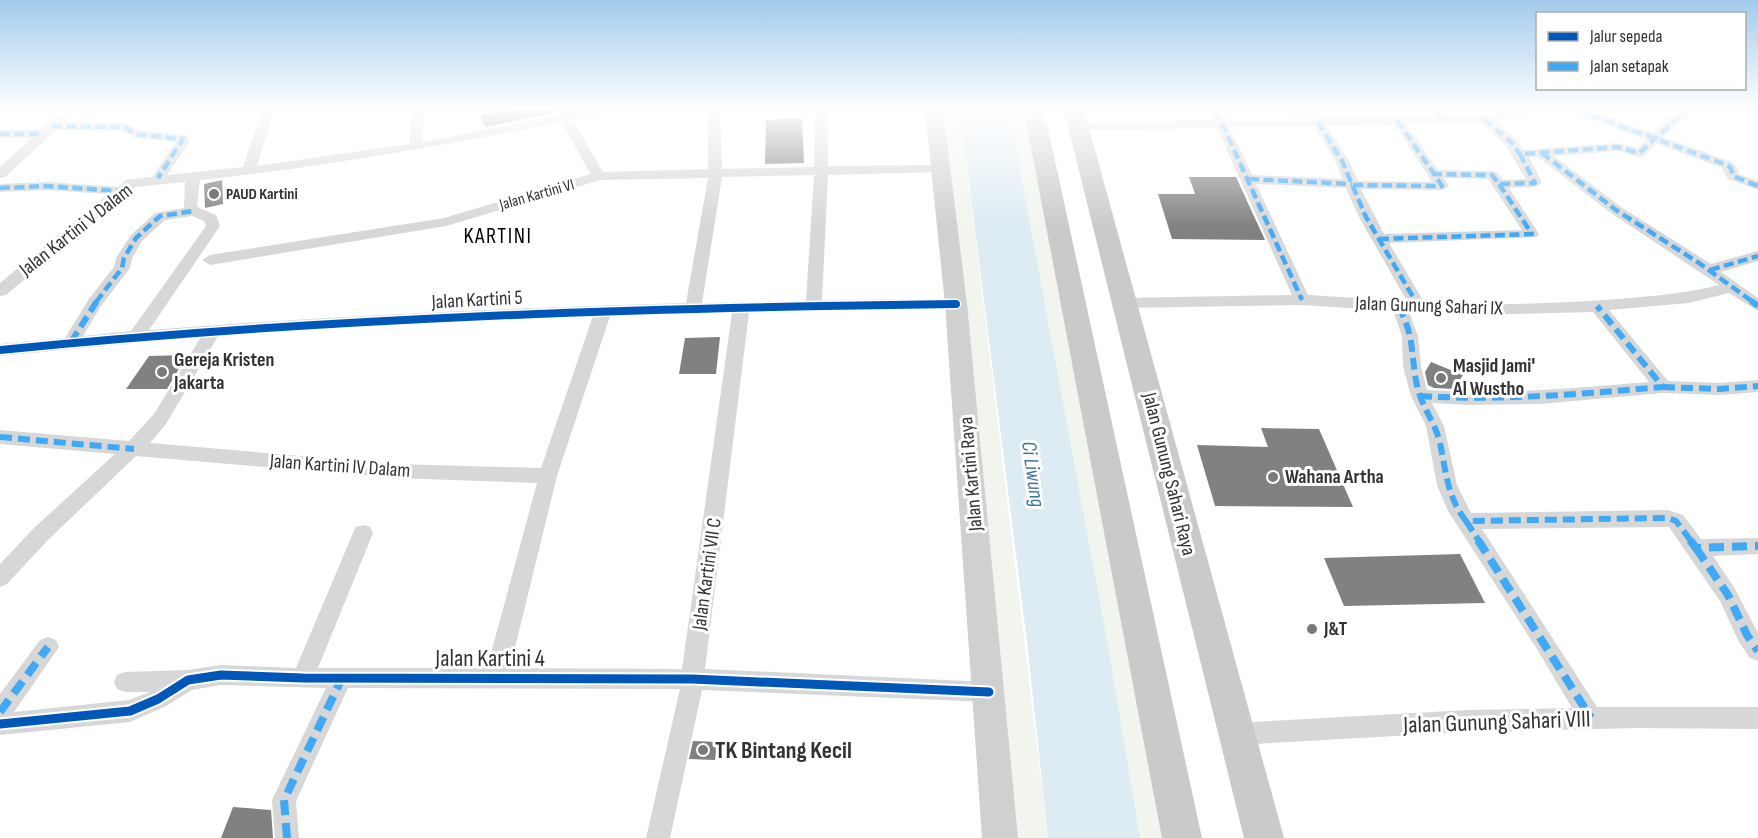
<svg xmlns="http://www.w3.org/2000/svg" width="1758" height="838" font-family="'Sofia Sans Condensed',sans-serif">
	<style>
		.green { fill: #f1f5ed }
		.water { fill: #ddebf3 }
		.building { fill: #818181 }
		.lines { fill: none; stroke-linecap: round; stroke-linejoin: round }
		.street { fill: #d7d7d7; fill-rule: evenodd }
		.secondary { fill: #d0d0d0; fill-rule: evenodd }
		.primary { fill: #cacaca; fill-rule: evenodd }
		.quiet-far2 { stroke: #3fa9f5; stroke-width: 4.5; stroke-dasharray: 10 4.5; stroke-linecap: butt }
		.quiet-far1 { stroke: #3fa9f5; stroke-width: 6; stroke-dasharray: 12 6; stroke-linecap: butt }
		.quiet { stroke: #3fa9f5; stroke-width: 8; stroke-dasharray: 15 8; stroke-linecap: butt }
		.cycleway-far1-casing { stroke: #fff; stroke-width: 11 }
		.cycleway-casing { stroke: #fff; stroke-width: 13 }
		.cycleway-far1 { stroke: #0057b8; stroke-width: 8 }
		.cycleway { stroke: #0057b8; stroke-width: 9 }
		.poi-dot { fill: #7a7a7a; stroke: #fff; stroke-width: 2 }
		.labels { text-anchor: middle; dominant-baseline: central; stroke-width: 6; stroke-linejoin: round; paint-order: stroke }
		.far-poi-label { font-size: 16px; font-weight: bold; fill: #333; stroke: #fff; text-anchor: start }
		.far-street-label { font-size: 16px; fill: #333; stroke: #fff }
		.street-label { font-size: 20px; fill: #333; stroke: #fff }
		.poi-label { font-size: 20px; font-weight: bold; fill: #333; stroke: #fff; text-anchor: start }
		.water-label { font-size: 21px; font-style: italic; fill: #3f7597; stroke: #fff }
		.quarter-label { font-size: 22px; letter-spacing: 1.5px; fill: #000; stroke: #fff }
		.near-street-label { font-size: 24px; fill: #333; stroke: #fff }
		.near-poi-label { font-size: 24px; font-weight: bold; fill: #333; stroke: #fff; text-anchor: start }
	</style>
	<rect width="100%" height="100%" fill="#fff"/>
	<g class="green">
		<polygon points="934,110 960,110 1048,838 1000,838"/>
		<polygon points="1009,110 1034,110 1182,838 1139,838 1099,601"/>
	</g>
	<polygon class="water" points="960,110 1009,110 1107,641 1140,838 1048,838 1027,641"/>
	<g class="building">
		<polygon points="508,110 553,110 553,113 486,127 480,115"/>
		<polygon points="802,118 804,163 765,164 766,120"/>
		<polygon points="1189,177 1236,177 1265,240 1172,239 1158,194 1195,194"/>
		<polygon points="222,180 223,204 205,208 204,184"/>
		<polygon points="720,337 716,374 679,374 685,338"/>
		<polygon points="187,355 167,389 126,389 149,356"/>
		<polygon points="1431,362 1463,375 1454,389 1434,388 1428,385 1425,372"/>
		<polygon points="1261,428 1319,429 1353,507 1215,506 1197,445 1268,447"/>
		<polygon points="1460,554 1485,603 1344,606 1324,558"/>
		<polygon points="693,741 718,742 715,760 689,759"/>
		<polygon points="233,807 271,810 273,838 221,838"/>
	</g>
	<g class="lines">
		<g class="street">
			<path d="M63,110h13l-12,12 61,1 14,7 49,6 2,6 -23,33 76,-8 19,-57h12l-17,56 152,-22 3,-34h12l-2,32 135,-27 -2,-5h12l2,3 39,-3 -1,3 -34,7 30,52 105,-3v-59h12l2,59 92,-2 1,-57h12l1,56 116,-1 2,3 -2,3 -5,1 -111,3 -6,125 134,-1 6,1 2,4 -2,4 -213,4 -44,357 284,13 8,3 3,7 -3,7 -8,3 -287,-12 -32,148h-24l34,-149 -332,-1 -52,113 3,37h-24l-3,-38 54,-112 -105,-3 -29,5 -26,16 -36,16 -130,13v-41l40,-54 8,-3 8,3 3,7 -45,65 115,-12 21,-8h-25l-8,-3 -3,-7 3,-7 8,-3 63,-2 33,-5 75,3 57,-135 3,-6 7,-2 7,2 3,6 -55,135h169l50,-185 -143,-5 -258,-22 -88,84 -41,44 -7,3v-23l34,-36 81,-74 -115,-10v-14l129,11 25,-27 47,-77 -201,19v-12l65,-6 24,-39 25,-32 2,-9 15,-23 24,-22 29,-5 1,-26 -50,5 -129,108 -6,1v-13l108,-89 -61,-4 -47,2v-8l47,-2 71,5 8,-7 26,-3 24,-35 -41,-4 -13,-7 -66,-1 -51,47 -5,1v-11l32,-29h-32v-8h40zM561,122l30,52 -147,44 -234,37 -8,5 8,5 236,-39 154,-46 108,-2 -22,125c-179,5 -359,13 -537,27l71,-104 -4,-11 -17,-7 -2,-3 3,-25c121,-13 241,-34 361,-58zM814,175l-8,126 -104,2 20,-126zM192,216l12,5 2,5 -75,105 -48,5 18,-30 29,-38 2,-10 10,-17 23,-21zM717,313h15l-50,356 -172,-1 47,-192 53,-160zM593,316l-52,152 -147,-4 -244,-21 16,-19 52,-88 140,-10z"/>
			<path d="M1210,110h12l5,10 257,-5 33,-5h18l-1,3 -39,8 20,17 9,12 94,-7 19,5 9,-8 -73,-27 -1,-3h17l64,23 27,-23h13l-29,27 68,25 6,6 1,6 19,7v9l-30,-11 -6,-11 -65,-24 -13,12 -5,1 -22,-6 -63,5 67,51 90,57 47,-13v10l-37,11 37,26v13l-29,-18 -40,10 -80,7 59,71 52,2 38,-3v12l-38,3 -57,-2 -123,11 -72,1 -36,-2 12,23 13,59 14,28 197,-3 15,5 18,24 57,-1v16l-45,2 22,33 23,44v28l-8,-3 -11,-16 -19,-41 -51,-74 -187,2 115,178h161v22l-121,-1 -169,4 -232,13 -8,-3 -4,-8 4,-8 8,-3 232,-13 104,-2 -35,-59 -89,-138 -11,-26 -11,-59 -15,-30 -8,-30 -1,-30 -9,-25 -91,-6 -177,3 -6,-1 -2,-4 2,-4 6,-1 167,-3 -75,-167 -139,2 -7,-4 7,-4 136,-2zM1481,123l24,21 21,35 -23,1 -6,-8 -5,-1 -54,-1 -32,-46zM1394,124l33,50 5,8 -74,-1 -9,-20 -22,-35zM1314,126l21,35 8,18 -91,-4 -22,-48zM1529,157h9l73,56 108,72c-34,9 -67,11 -101,14 -65,5 -129,7 -194,3l-35,-59 148,-6 2,-3 -30,-46 26,-1 7,-4zM1444,178l44,1 34,51 -138,4 -23,-45 81,1 7,-4zM1256,184l90,4 13,29 48,84 -99,-6zM1409,312l61,3 123,-3 56,70c-74,6 -147,13 -222,8l-6,-24 -3,-30z"/>
		</g>
		<polygon class="secondary" points="925,110 943,110 967,304 1018,838 982,838 945,304"/>
		<g class="primary">
			<polygon points="1024,110 1044,110 1202,838 1162,838"/>
			<polygon points="1064,110 1084,110 1284,838 1244,838"/>
		</g>
		<g class="quiet-far2">
			<polyline points="1216,110 1302,300"/>
			<polyline points="1435,110 1442,119"/>
			<polyline points="1578,110 1727,165 1731,168 1733,176 1758,186"/>
			<polyline points="1484,119 1510,141 1520,154"/>
			<polyline points="1397,120 1434,174"/>
			<polyline points="1318,122 1342,161 1366,217 1416,302"/>
			<polyline points="52,126 125,127 135,134 183,139 158,178"/>
			<polyline points="0,134 44,134"/>
			<polyline points="1542,153 1616,210 1699,263 1753,302"/>
			<polyline points="1249,179 1352,184"/>
			<polyline points="1353,185 1442,186 1434,174 1492,175 1499,184 1535,183 1520,154 1618,147 1639,153 1687,110"/>
			<polyline points="0,188 47,186 120,191"/>
			<polyline points="1379,239 1532,234 1499,184"/>
			<polyline points="1710,270 1758,256"/>
			<polyline points="96,302 122,268 124,258 136,238 160,216 193,211"/>
		</g>
		<g class="quiet-far1">
			<polyline points="1415,301 1419,307"/>
			<polyline points="1751,301 1758,306"/>
			<path d="M1399,306c4,10 9,20 11,31 4,20 3,39 10,59 6,16 16,30 20,47 6,28 7,54 26,78l202,-3 8,3 15,20"/>
			<polyline points="71,342 97,301"/>
			<polyline points="1663,387 1720,389 1758,386"/>
			<path d="M1420,396c82,5 162,-2 243,-9l-66,-81"/>
			<polyline points="0,437 134,449"/>
			<polyline points="1466,521 1479,541"/>
		</g>
		<g class="quiet">
			<polyline points="1478,540 1591,718"/>
			<polyline points="1690,540 1696,548 1758,546"/>
			<polyline points="1696,548 1728,595 1747,635 1758,651"/>
			<polyline points="0,712 48,647"/>
			<polyline points="287,838 284,800 342,678"/>
		</g>
		<defs>
			<path id="cycleway-far1" d="M0,350c318,-32 636,-42 956,-46"/>
			<polyline id="cycleway" points="0,724 130,711 158,699 188,680 221,675 303,678 692,679 989,692"/>
		</defs>
		<use href="#cycleway-far1" class="cycleway-far1-casing"/>
		<use href="#cycleway" class="cycleway-casing"/>
		<use href="#cycleway-far1" class="cycleway-far1"/>
		<use href="#cycleway" class="cycleway"/>
	</g>
	<linearGradient id="sky" x2="0" y2="1"><stop stop-color="#a3caec"/><stop offset="0.48" stop-color="#fff"/><stop offset="1" stop-color="#fff" stop-opacity="0"/></linearGradient>
	<rect width="1758" height="227" fill="url(#sky)"/>
	<g class="poi-dot">
		<circle cx="214" cy="194" r="6"/>
		<circle cx="162" cy="372" r="6"/>
		<circle cx="1441" cy="378" r="6"/>
		<circle cx="1273" cy="477" r="6"/>
		<circle cx="1312" cy="629" r="6"/>
		<circle cx="703" cy="750" r="6"/>
	</g>
	<g class="labels">
		<g class="far-poi-label">
			<text x="226" y="194">PAUD Kartini</text>
		</g>
		<g class="far-street-label">
			<text transform="translate(537 195) rotate(-16)">Jalan Kartini VI</text>
		</g>
		<g class="street-label">
			<text transform="translate(76 230) rotate(-38)">Jalan Kartini V Dalam</text>
			<text transform="translate(477 300) rotate(-3)">Jalan Kartini 5</text>
			<text transform="translate(1429 306) rotate(2)">Jalan Gunung Sahari IX</text>
			<text transform="translate(340 466) rotate(4)">Jalan Kartini IV Dalam</text>
			<text transform="translate(971 474) rotate(-95)">Jalan Kartini Raya</text>
			<text transform="translate(1169 474) rotate(76)">Jalan Gunung Sahari Raya</text>
			<text transform="translate(707 574) rotate(-82)">Jalan Kartini VII C</text>
		</g>
		<g class="poi-label">
			<text x="174" y="360">Gereja Kristen<tspan x="174" dy="23">Jakarta</tspan></text>
			<text x="1453" y="366">Masjid Jami'<tspan x="1453" dy="23">Al Wustho</tspan></text>
			<text x="1285" y="477">Wahana Artha</text>
			<text x="1324" y="629">J&amp;T</text>
		</g>
		<g class="water-label">
			<text transform="translate(1033 474) rotate(82)">Ci Liwung</text>
		</g>
		<g class="quarter-label">
			<text x="498" y="236">KARTINI</text>
		</g>
		<g class="near-street-label">
			<text x="490" y="658">Jalan Kartini 4</text>
			<text transform="translate(1497 722) rotate(-2)">Jalan Gunung Sahari VIII</text>
		</g>
		<g class="near-poi-label">
			<text x="715" y="750">TK Bintang Kecil</text>
		</g>
	</g>
	<rect x="1536" y="12" width="210" height="78" fill="#ffffff" stroke="#adadad" stroke-width="1.5"/>
	<rect x="1548" y="32" width="30" height="9" fill="#0057b8" stroke="#adadad" stroke-width="1.5"/>
	<text x="1590" y="42" font-size="18" fill="#333333">Jalur sepeda</text>
	<rect x="1548" y="62" width="30" height="9" fill="#3fa9f5" stroke="#adadad" stroke-width="1.5"/>
	<text x="1590" y="72" font-size="18" fill="#333333">Jalan setapak</text>
</svg>
